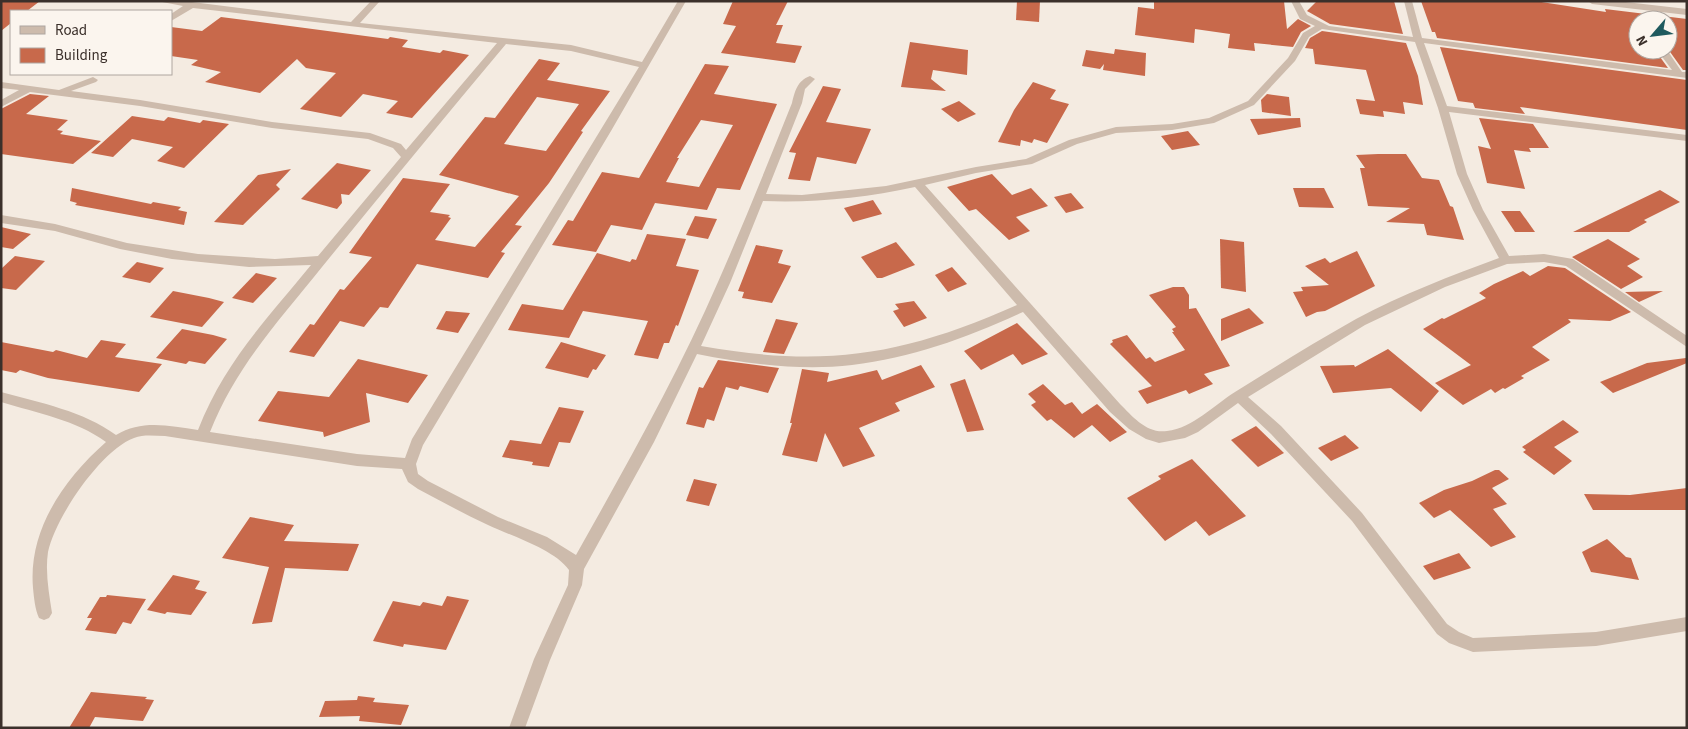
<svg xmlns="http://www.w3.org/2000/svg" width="1688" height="729" font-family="'Source Sans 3',sans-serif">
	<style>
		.building { fill: #c8694b; fill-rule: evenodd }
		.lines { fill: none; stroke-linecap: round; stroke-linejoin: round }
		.street { fill: #cdbbac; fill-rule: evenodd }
	</style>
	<rect width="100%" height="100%" fill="#f4ebe1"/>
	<g class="building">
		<polygon points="1,1 40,1 27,11 11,11 11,23 1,31"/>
		<polygon points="733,1 788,1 776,25 783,25 776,43 802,46 795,63 721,53 736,26 723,24"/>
		<polygon points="1017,1 1040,1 1039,22 1016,20"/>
		<polygon points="1154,1 1284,1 1287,29 1298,19 1311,26 1301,32 1293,47 1254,43 1255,51 1228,48 1230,34 1195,29 1194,43 1135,35 1138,7 1154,9"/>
		<polygon points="1317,1 1394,1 1403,34 1330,24 1307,11"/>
		<polygon points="1421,1 1535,1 1606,12 1605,9 1687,19 1687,70 1683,70 1668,49 1668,20 1638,20 1638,50 1655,50 1668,68 1437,38 1435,32 1432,32"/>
		<polygon points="221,17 388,39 390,37 408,40 402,47 440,53 443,50 469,55 412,118 386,113 398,101 363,94 341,117 300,109 336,73 306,68 297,59 260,93 205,82 221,72 191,65 198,60 171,56 171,27 202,31"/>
		<polygon points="1322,31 1406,43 1418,76 1423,105 1403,102 1405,114 1383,111 1384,117 1360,114 1356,99 1375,101 1366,70 1315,64 1313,49 1305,48 1310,38"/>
		<polygon points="910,42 968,50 967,75 933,70 931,79 946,91 901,87"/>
		<polygon points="1440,47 1687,80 1687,130 1520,107 1525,114 1475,108 1473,103 1458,101"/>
		<polygon points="1115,49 1146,53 1145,76 1103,70 1104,64 1100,69 1082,66 1086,50 1114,54"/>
		<path d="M539,59l21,4 -13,17 63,11 -29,40 2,1 -34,51 -34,42 7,1 -21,26 4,1 -17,25 -71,-14 -29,44 -8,-1 -16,20 -24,-6 -26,36 -25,-5 21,-28 4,1 26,-36 4,1 28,-33 -23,-4 54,-75 47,6 -20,28 20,3 -2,2 3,1 -16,22 40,7 44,-51 -80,-21 46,-58 10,1zM537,97l42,7 -33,47 -42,-7z"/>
		<path d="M705,64l24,2 -15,28 63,10 -37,86 -23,-2 -10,22 -52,-7 -13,27 -31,-5 -15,27 -44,-7 16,-25 5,1 29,-49 37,6zM701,120l32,5 -34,62 -33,-5 13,-24h-2z"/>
		<polygon points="1033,82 1056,90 1050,99 1069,104 1047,143 1034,139 1032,143 1021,140 1020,146 998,142 1014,110"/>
		<polygon points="823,86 841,89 826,122 871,129 856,164 817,157 810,181 788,179 796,153 789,152"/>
		<polygon points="30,94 49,96 26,114 68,120 57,130 63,131 60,134 101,141 73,164 1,154 1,109"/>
		<polygon points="1267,94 1289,97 1291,116 1262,112 1261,100"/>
		<polygon points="959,101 976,114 958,122 941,109"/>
		<polygon points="132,116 164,121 168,117 200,123 203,120 229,124 184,168 157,161 173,147 132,139 113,157 91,153"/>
		<polygon points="1300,118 1301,127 1258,135 1250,119"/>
		<polygon points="1479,118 1533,124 1549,148 1529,148 1531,152 1514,150 1525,189 1487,183 1478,146 1491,149"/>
		<polygon points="1188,131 1200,145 1172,150 1161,136"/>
		<polygon points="1378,154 1406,154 1422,178 1439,180 1450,206 1453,207 1464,240 1427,235 1424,224 1386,222 1410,208 1368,206 1360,168 1365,168 1356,155"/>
		<polygon points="337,163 371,170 349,195 341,194 342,203 337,209 301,199"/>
		<polygon points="291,169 276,185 280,189 243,225 214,222 258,175"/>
		<polygon points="992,174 1012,195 1031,188 1048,206 1016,217 1030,231 1009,240 976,209 969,211 947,187"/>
		<polygon points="72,188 151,204 153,202 181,207 178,210 187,212 184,225 75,205 77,203 70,201"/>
		<polygon points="1293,188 1324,188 1334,208 1299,207"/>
		<polygon points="1660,190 1680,202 1644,220 1647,222 1629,232 1573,232"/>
		<polygon points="1071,193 1084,208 1066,213 1054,197"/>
		<polygon points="873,200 882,214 853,222 844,208"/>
		<polygon points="1501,211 1520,211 1535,232 1515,232"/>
		<polygon points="695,216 717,219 708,239 686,235"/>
		<polygon points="1,227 31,234 13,249 1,247"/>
		<polygon points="647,234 686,239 676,266 699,270 678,326 676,325 669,343 664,343 658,359 634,355 648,321 583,311 569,338 508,330 522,304 563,310 597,253 630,262 632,259 636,260"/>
		<polygon points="1220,239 1244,242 1246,292 1221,288"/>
		<polygon points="1608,239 1640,259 1627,266 1643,277 1621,289 1572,257"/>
		<polygon points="896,242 915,265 882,278 877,278 861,257"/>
		<polygon points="756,245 783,250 778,263 791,266 772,303 742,298 744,292 738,291"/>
		<polygon points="1357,251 1375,286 1325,311 1317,312 1306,317 1293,292 1303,291 1301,287 1329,285 1305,266 1325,258 1330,263"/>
		<polygon points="15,256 45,261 16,290 1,288 1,269"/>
		<polygon points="137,262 164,268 150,283 122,277"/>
		<polygon points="1548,266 1565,268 1631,312 1610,321 1568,319 1571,322 1532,347 1550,360 1521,376 1524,378 1505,389 1503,388 1495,393 1491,389 1463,405 1435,383 1471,365 1423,329 1442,318 1444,319 1486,298 1479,293 1494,284 1523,271 1530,276"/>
		<polygon points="952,267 967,284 948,292 935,275"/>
		<polygon points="256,273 277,278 253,303 232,298"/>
		<polygon points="1173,287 1184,287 1189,295 1189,309 1196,308 1230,366 1204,374 1213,384 1189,394 1186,390 1147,404 1138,391 1152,386 1110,344 1113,342 1112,340 1127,335 1146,359 1150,357 1155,362 1185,350 1172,332 1174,332 1172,329 1176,327 1149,295"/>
		<polygon points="173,291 209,298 224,302 202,327 150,317"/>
		<polygon points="1663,291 1639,302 1625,292"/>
		<polygon points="914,301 927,318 904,327 893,311 899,309 895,304"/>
		<polygon points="1249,308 1264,323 1221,341 1221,319"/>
		<polygon points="446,311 470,313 458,333 436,329"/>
		<polygon points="776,319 798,323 784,354 763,352"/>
		<polygon points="1017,323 1048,354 1022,365 1013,354 981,370 964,351"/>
		<polygon points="182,329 213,335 227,339 205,364 189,361 186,364 156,358"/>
		<polygon points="101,340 126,344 115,357 162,364 139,392 48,378 20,370 16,373 1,370 1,342 53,352 56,350 87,358"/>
		<polygon points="561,342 606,355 596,370 593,369 588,378 545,368"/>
		<polygon points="1388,349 1439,391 1421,412 1391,388 1333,393 1320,366 1354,365 1355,367"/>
		<polygon points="1686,358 1687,363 1613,393 1600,382 1647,363"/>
		<polygon points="358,359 428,375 408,403 366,393 370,422 324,437 323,432 258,421 278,391 329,397"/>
		<polygon points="718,360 779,368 768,393 740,386 738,390 726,387 714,421 707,419 704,428 686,424 699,387 703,388"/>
		<polygon points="921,365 935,387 895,403 900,411 859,428 875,456 843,467 825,433 817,462 782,455 792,423 790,423 802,369 829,373 827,382 877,370 882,380"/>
		<polygon points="965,379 984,430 967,432 950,384"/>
		<polygon points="1043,384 1065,405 1072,402 1082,414 1097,404 1127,432 1110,442 1092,425 1074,438 1051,419 1047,421 1031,405 1036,402 1028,394"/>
		<polygon points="559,407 584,411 570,443 559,442 549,467 532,465 533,462 502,457 510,440 541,444"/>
		<polygon points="1563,420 1579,432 1554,447 1572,461 1554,475 1523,452 1526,450 1522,447"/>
		<polygon points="1256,426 1284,453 1258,467 1231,440"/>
		<polygon points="1345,435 1359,448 1331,461 1318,448"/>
		<polygon points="1192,459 1246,516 1209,536 1196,521 1165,541 1127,498 1161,479 1158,476"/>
		<polygon points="1495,470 1499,470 1509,479 1492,488 1507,504 1493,509 1516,537 1491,547 1450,510 1434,518 1419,503 1444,490 1472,481"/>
		<polygon points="694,479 717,484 709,506 686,501"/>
		<polygon points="1687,488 1687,510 1593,510 1584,494 1630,495"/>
		<polygon points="250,517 294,525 284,541 359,544 348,571 285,568 272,622 252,624 269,567 222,558"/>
		<polygon points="1607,539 1626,557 1631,558 1639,580 1591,572 1582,552"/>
		<polygon points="1459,553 1471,568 1434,580 1423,566"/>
		<polygon points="173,575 200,581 195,589 207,592 191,615 167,612 165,614 147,610"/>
		<polygon points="107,595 146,599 131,624 123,622 116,634 85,630 92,618 87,618 100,597 106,597"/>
		<polygon points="447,596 469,600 446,650 404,644 403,647 373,641 393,601 420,606 423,602 442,606"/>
		<polygon points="91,692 147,697 145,699 154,700 143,721 95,717 89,728 69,728"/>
		<polygon points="358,696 375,698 373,702 409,705 401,725 359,721 360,716 319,717 325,701 357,700"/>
	</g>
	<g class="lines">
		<g class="street">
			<path d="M157,1h27l167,21 20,-21h9l-20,22 211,22 71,17 36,-61h8l-75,130 -188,314 -7,19 2,10 10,7 70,36 49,20 29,18c50,-89 101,-179 142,-273 26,-59 50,-119 74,-179 3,-12 5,-22 18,-27l5,3 -10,10 -3,14 -36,91 36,1 84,-9 90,-19 50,-8 43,-19 47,-13 56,-3 37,-6 39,-17 40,-43 15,-25 12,-7 -15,-7 -9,-18h8l8,14 22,11 84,11 -9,-36h8l10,37 250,32 -15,-20h10l15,22h5v6l-263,-35 23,63 240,29v6l-238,-29 18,62 16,36 26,46 35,-2 29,5 114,77v11l-121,-81 -22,-4 -37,2 -62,23 -80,38 -117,72 33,29 81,87 85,111 12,8 14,6 123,-6 91,-15v14l-91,15 -123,6 -24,-9 -12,-9 -85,-113 -81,-87 -33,-31 -40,29 -13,6 -26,5 -13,-4 -17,-10 -19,-17 -87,-100c-54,25 -111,46 -171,53 -51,6 -104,-1 -155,-11l-43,88 -70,127 -2,16 -32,75 -25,68h-16l25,-69 34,-74 1,-15c-15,-21 -58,-34 -81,-45 -24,-11 -47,-24 -70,-36l-10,-7 -6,-13 -45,-3 -192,-30c-10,0 -21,-2 -31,2 -33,12 -79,80 -86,114 -3,20 1,41 4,61l-3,5 -5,2 -5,-2c-4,-9 -5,-20 -6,-30 -5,-58 31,-109 73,-146 -30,-22 -69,-29 -105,-40v-10c40,11 82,19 115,43 26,-16 54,-9 82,-5 26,-67 68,-110 113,-165l-62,2 -77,-8 -52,-10 -65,-18 -54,-8v-8l54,9 72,19 71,11 77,5 43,-3 83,-99 -8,-9 -25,-9 -96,-11 -132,-22 -110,-14 -29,15v-7l18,-10 -18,-2v-6l58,8 34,-13 5,3 -2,2 -25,9 69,9 132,22 98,11 31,11 5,6 91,-107 -304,-35 -22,13v-7l12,-8zM1322,29l93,13 23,66 19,66 16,36 26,48c-48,18 -97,36 -143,61 -41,23 -81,48 -121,73 -21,13 -42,36 -68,39 -20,3 -34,-14 -47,-27l-195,-219 51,-12 56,-9 45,-20 39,-11 56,-3 42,-7 40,-18 41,-44 14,-24zM506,44l65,7 68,16 -227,372 -7,19 -48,-4 -147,-22c26,-66 69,-111 112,-165 61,-75 122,-149 184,-223zM915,187l102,118c-115,51 -192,63 -316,41l29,-63 33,-82c51,2 102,-3 152,-14z"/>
			<polygon points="1588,1 1617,1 1687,9 1687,15 1592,4"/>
		</g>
	</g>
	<rect width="1688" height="729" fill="none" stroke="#3b302b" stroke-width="5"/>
	<rect x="10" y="10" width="162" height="65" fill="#fbf5ee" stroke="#aea6a0"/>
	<rect x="20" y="26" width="25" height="8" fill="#cdbbac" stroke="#aea6a0"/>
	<text x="55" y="35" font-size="15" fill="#3b302b">Road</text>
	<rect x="20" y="48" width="25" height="15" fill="#c8694b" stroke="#aea6a0"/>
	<text x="55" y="60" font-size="15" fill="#3b302b">Building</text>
	<g transform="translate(1653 35) rotate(242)"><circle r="24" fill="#fbf5ee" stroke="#aea6a0"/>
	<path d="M0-4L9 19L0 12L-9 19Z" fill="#1f5a5e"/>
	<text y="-8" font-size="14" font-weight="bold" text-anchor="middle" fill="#3b302b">N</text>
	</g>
</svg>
